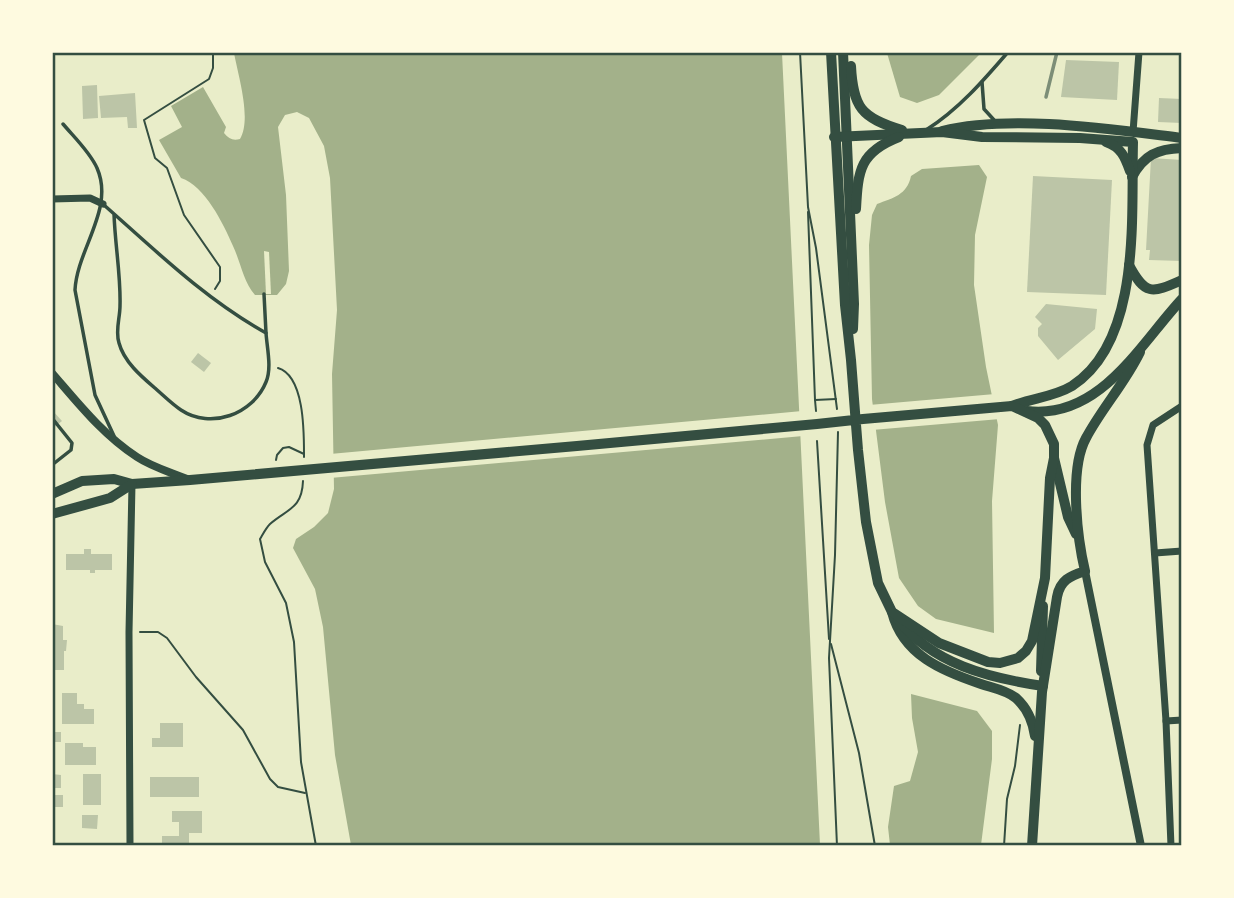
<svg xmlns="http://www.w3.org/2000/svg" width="1234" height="898" font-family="'Playfair Display',serif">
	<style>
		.water { fill: #a3b18a }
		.pier { fill: #e9edc9 }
		.building { fill: #bcc5a7 }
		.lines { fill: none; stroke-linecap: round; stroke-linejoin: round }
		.path { stroke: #344e41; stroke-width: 2 }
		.service { stroke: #344e41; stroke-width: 3.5 }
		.minor { stroke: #344e41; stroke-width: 7 }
		.tertiary { stroke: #344e41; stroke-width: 8 }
		.secondary { stroke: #344e41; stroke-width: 10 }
		.trunk { stroke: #344e41; stroke-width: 10 }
		.rail { stroke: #7c8e77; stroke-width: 3.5 }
		.neatline { fill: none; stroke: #344e41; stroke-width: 2.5 }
	</style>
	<rect width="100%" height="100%" fill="#e9edc9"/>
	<g class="water">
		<path d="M234,53h548l38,792h-469l-16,-90 -12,-128 -8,-38 -22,-41 3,-9 18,-12 14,-14 6,-24 -2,-115 5,-64 -7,-132 -6,-32 -15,-28 -12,-6 -12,3 -7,12 8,68 3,76 -3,13 -9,11h-22c-12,-14 -14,-32 -22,-49 -10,-23 -28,-60 -52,-68l-22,-38 23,-13 -11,-21 32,-19 23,40 -2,6c5,6 9,8 16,6 12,-20 -2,-64 -6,-86z"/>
		<polygon points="887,53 888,52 981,53 939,95 917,103 900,97"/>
		<path d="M979,165l8,12 -12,58 -1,50 12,82 12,58 -6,76 2,132 -58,-14 -18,-13 -19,-28 -14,-76 -13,-103 -3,-154 3,-30 5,-11c16,-6 30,-9 34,-28l11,-7z"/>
		<polygon points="911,694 977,711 992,731 992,759 981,845 890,845 888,827 894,786 910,781 918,752 912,718"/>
	</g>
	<g class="pier">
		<polygon points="264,251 269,252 271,294 266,294"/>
		<polygon points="995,394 1000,419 872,430 869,405"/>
		<polygon points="802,411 803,436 330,478 330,454"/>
	</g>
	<g class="building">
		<polygon points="1066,60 1119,62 1117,100 1061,97"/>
		<polygon points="97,85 98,118 83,119 82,86"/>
		<polygon points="135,93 137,128 128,128 127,117 101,118 99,96"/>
		<polygon points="1159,98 1182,99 1182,123 1158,122"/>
		<polygon points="1151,158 1182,160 1182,261 1149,260 1150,250 1146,250"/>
		<polygon points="1033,176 1112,180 1106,295 1027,292"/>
		<polygon points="1046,304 1097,309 1095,329 1058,360 1038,336 1038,328 1042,324 1035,317"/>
		<polygon points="198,353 211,363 204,372 191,362"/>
		<polygon points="52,410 62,421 52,429"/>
		<polygon points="84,549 91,549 91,554 112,554 112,570 95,570 95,573 90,573 90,570 66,570 66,554 84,554"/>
		<polygon points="52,624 63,626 63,640 67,640 66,651 64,651 64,670 52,670"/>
		<polygon points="62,693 77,693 77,704 84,704 84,709 94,709 94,724 62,724"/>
		<polygon points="160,723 183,723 183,747 152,747 152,738 160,738"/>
		<polygon points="52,732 61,732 61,742 55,742 55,746 52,746"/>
		<polygon points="65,743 83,743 83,747 96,747 96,765 65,765"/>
		<polygon points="52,774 61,775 61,788 52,788"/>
		<rect x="83" y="774" width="18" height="31"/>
		<rect x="150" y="777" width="49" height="20"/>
		<rect x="52" y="795" width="11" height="12"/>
		<polygon points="172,811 202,811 202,833 189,833 189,846 162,846 162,836 179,836 179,822 172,822"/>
		<polygon points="82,815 98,815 97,829 82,828"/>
	</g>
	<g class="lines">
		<g class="path">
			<polyline points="213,52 213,68 209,79 144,120 155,158 167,168 184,215 220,267 220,281 215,289"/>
			<polyline points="800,52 808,207 816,248 837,409"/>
			<polyline points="808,212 815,400"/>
			<path d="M278,368c27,8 26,66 26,89"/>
			<polyline points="816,411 815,400 836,399"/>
			<polyline points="817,441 829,639"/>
			<polyline points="276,460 277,455 283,448 289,447 304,454"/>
			<path d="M303,481c-1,28 -16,28 -33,43 -4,4 -7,10 -10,15l5,23 21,41 8,39 7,120 15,84"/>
			<polyline points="140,632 158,632 167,638 196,677 243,730 270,779 278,787 305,793"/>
			<polyline points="831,644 859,753 875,846"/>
			<polyline points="837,846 829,658 835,555 838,432"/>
			<polyline points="1004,846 1007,799 1015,766 1020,725"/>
		</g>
		<g class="service">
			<polyline points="982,82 984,109 995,121"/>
			<path d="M63,124c11,13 27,28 34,44 18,41 -20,81 -22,122l20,105 19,41"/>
			<path d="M926,130c32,-20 58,-50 82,-78"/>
			<path d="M104,205c52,46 101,94 162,128 1,15 6,35 0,49 -13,32 -55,48 -85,28 -9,-6 -17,-14 -25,-21 -14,-12 -32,-27 -37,-46 -4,-12 1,-25 1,-37 1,-30 -5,-61 -6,-92"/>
			<polyline points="264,294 266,333"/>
			<polyline points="52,418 72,443 71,450 52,465"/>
		</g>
		<g class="minor">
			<polyline points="1133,132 1139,52"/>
			<polyline points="52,199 90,198 103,204"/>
			<polyline points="1155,553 1182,551"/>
			<polyline points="1166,721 1182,720"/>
			<polyline points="130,846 129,632 132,484"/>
			<polyline points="1171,846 1166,721 1147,445 1153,425 1182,406"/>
		</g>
		<g class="tertiary">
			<path d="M52,373c26,30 51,62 85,84 15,10 33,15 50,22"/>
			<polyline points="1085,571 1141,846"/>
		</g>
		<g class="secondary">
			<path d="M942,131c71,-17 167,-2 240,7"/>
			<path d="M1132,177c12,-22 25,-28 50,-29"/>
			<path d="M1129,265c16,30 22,29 53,15"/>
			<path d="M1027,411c73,9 113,-67 155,-112"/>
			<polyline points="1054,458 1068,517 1076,534"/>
			<path d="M892,612c11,43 50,59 89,72 12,4 25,6 35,14 11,10 17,24 19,38"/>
			<path d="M898,619c34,45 91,59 145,67"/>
			<polyline points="1041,671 1043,606"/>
			<path d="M1032,846l10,-154 15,-95c3,-17 13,-21 28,-26 -8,-34 -16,-102 1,-133 16,-30 39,-55 54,-86"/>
		</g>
		<g class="trunk">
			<polyline points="843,52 854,304 853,329"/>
			<path d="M851,66c2,41 10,52 51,64"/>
			<path d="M834,137l108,-5 40,5 98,1 53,4c-2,73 9,199 -61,244 -18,11 -40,12 -60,20"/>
			<path d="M1106,142c15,5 19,15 24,29"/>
			<path d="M856,209c2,-39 4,-57 43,-72"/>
			<polyline points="52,494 82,481 114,479 132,484 190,480 577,446 817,424 863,419 1012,406 1038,418 1045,425 1054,444 1054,458 1050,478 1045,578 1032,641 1026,651 1018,658 1000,663 988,662 939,643 892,612 878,583 866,522 858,450 855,412 851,360 845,305 831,52"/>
			<polyline points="52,514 110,498 132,484"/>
		</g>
		<polyline class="rail" points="1046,97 1057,52"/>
	</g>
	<rect width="1234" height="898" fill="none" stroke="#fefae0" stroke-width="108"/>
	<rect x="54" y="54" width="1126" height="790" class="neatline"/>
</svg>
